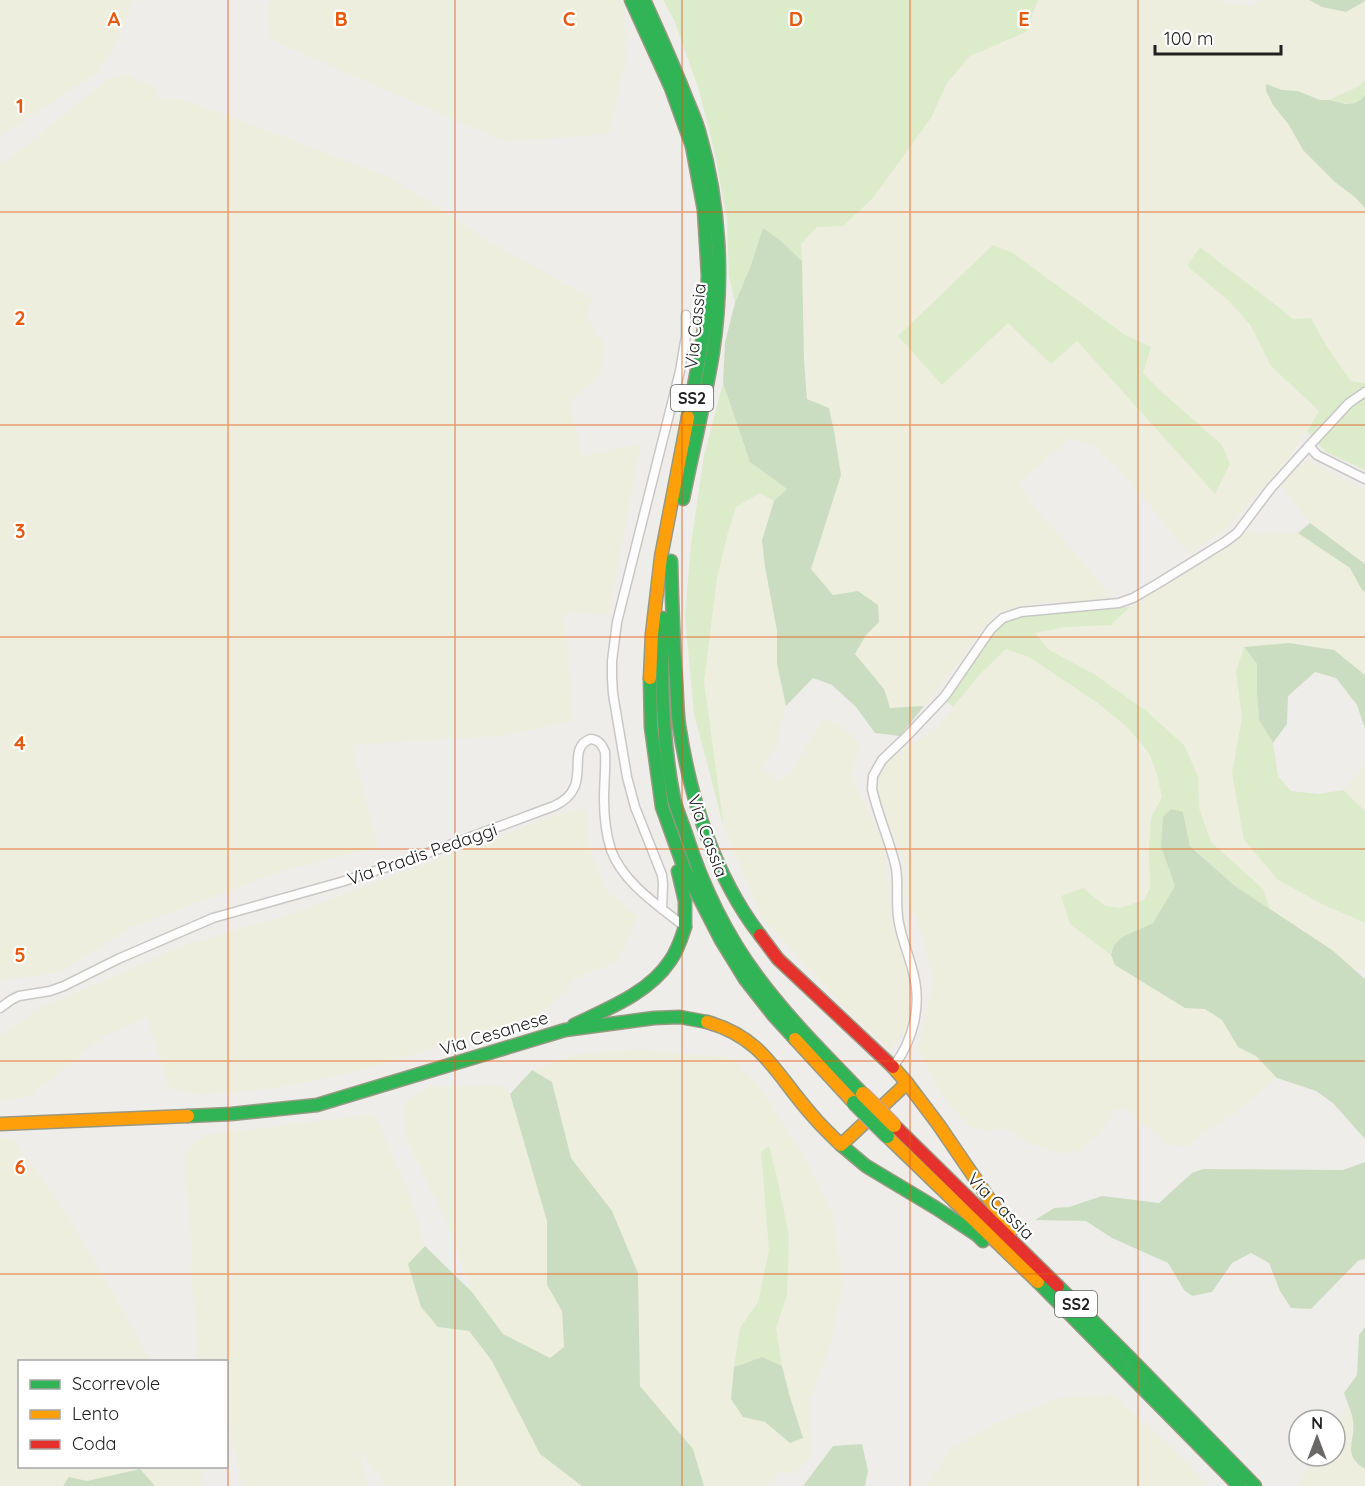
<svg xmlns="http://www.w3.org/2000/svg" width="1365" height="1486" font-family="Quicksand,sans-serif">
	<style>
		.farmland { fill: #eeeede; fill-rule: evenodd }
		.grass { fill: #dcebca }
		.forest { fill: #cbddc0 }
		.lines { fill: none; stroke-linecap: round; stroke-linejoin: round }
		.street-casing { stroke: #c8c7c6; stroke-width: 11 }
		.fast-casing { stroke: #989982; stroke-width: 15 }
		.slow-casing { stroke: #989982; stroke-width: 15 }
		.jam-casing { stroke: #989982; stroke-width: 15 }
		.street { stroke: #fdfcfc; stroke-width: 8 }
		.fast { stroke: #30b455; stroke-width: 12 }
		.slow { stroke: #ff9f0a; stroke-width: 12 }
		.jam { stroke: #e5322d; stroke-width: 12 }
		.fast-bridge-casing { stroke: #c4a2ac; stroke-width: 16; stroke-linecap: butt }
		.slow-bridge-casing { stroke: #c4a2ac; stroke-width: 16; stroke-linecap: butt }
		.fast-bridge { stroke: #30b455; stroke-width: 14 }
		.slow-bridge { stroke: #ff9f0a; stroke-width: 14 }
		.grid { fill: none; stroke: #e8590c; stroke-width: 1.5; stroke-opacity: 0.55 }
		.labels { text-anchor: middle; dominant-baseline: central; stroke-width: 4.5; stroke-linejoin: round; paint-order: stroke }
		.shield { fill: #fff; stroke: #646464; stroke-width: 1.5 }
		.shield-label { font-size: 16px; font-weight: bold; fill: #212121 }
		.street-label { font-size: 18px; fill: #212121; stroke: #fff }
		.grid-label { font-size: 20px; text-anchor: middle; font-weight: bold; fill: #e8590c; stroke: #fff; stroke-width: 4.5; stroke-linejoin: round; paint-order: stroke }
	</style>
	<rect width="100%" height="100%" fill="#efedea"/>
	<g class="farmland">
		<polygon points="0,0 133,0 115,46 97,73 0,136"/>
		<polygon points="271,0 621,0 625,8 626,60 609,134 505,142 271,40 267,22 268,9"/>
		<path d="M1038,0h184l3,2 23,4 15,-6h46l13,7 24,5 19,-11v79l-6,6 -30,14h-9l-22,-9 -16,-1 -16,-5 16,30 7,10 14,25 32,32 21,16 9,10v175l-14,-2 -24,-34 -16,-29 -17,1 -26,-21 -40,-28 -28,-22 -12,18 40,34 23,26 20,40 48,46 -32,49 -61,68 -37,25 -63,-77 -33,-31 -23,-8 -50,45 11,20 80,92 -4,5 -66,3 -43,9 -17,19 -30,42 -27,33 -34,2 -6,-19 -29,-35 11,-19 13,-13 -21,-31 -25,4 -22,-26 11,-37 -18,-171 -1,-78 -2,-39 16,-17 26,-2 29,-26 59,-81 16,-35 23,-27 56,-24zM1013,253l112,82 26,12 -8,25 19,20 60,53 -4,42 -2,7 -139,-153 -26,22 -42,-40z"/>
		<polygon points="128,74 138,82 146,82 155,87 159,93 157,99 181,99 274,133 391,178 447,213 501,249 549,274 592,299 587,318 606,346 599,376 570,401 582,456 641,444 609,615 564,613 574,721 500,736 352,745 378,847 282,871 132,927 60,972 2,981 0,978 0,164 6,161 108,79"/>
		<polygon points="1306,460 1365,490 1365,564 1310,523 1280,484"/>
		<polygon points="760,493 774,501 762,540 765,567 777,631 777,664 786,706 777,746 762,769 778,781 791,772 822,720 837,723 860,744 851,775 884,844 892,916 909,979 909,1025 890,1050 842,1005 762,918 724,828 704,682 717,578 728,532 736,507"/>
		<polygon points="1244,532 1298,533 1350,568 1362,590 1365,592 1365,675 1334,650 1236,672 1242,718 1232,773 1278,880 1322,904 1365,923 1365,970 1354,969 1332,950 1270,909 1263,889 1211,842 1199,808 1198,776 1184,745 1145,710 1094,674 1049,650 1035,633 1066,627 1111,625 1130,607"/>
		<polygon points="1006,649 1029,657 1099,704 1127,727 1149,753 1157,775 1162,798 1151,818 1150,889 1144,900 1120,908 1105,906 1083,888 1062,896 1070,924 1111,955 1115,965 1185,1008 1205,1009 1222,1020 1238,1047 1256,1056 1277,1078 1255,1097 1225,1120 1204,1132 1187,1147 1168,1145 1125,1109 1115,1109 1101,1133 1080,1150 1057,1153 1027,1142 1006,1129 986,1131 968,1126 939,1092 918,1047 933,982 923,937 906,895 907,868 878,798 874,776 891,758 907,748 938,726 982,672"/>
		<polygon points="1365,765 1365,811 1343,790"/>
		<polygon points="586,809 590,850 607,890 638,916 618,961 575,979 552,1004 531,1019 351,1073 270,1089 200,1095 169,1088 147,1017 104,1036 32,1095 0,1102 0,1037 39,1008 120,974 181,946 285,916 566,811"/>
		<path d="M639,1049l94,9 27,29 49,77 24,51 10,70 -13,62 -20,53 1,56 -15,16 -18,1 -12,13h-62l-11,-37 -53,-63 -28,-175 -41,-53 -19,-76 -19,-12 44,-16zM768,1147l9,30 10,118 -11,33 6,38 8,31 13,41 -13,5 -25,-21 -22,-5 -12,-18 9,-71 18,-26 11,-52 -3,-49z"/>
		<polygon points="501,1085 510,1094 547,1221 547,1285 562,1311 564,1347 550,1358 503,1334 472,1292 449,1228 406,1138 402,1105 427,1087"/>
		<polygon points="375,1114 411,1198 425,1246 408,1264 438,1327 468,1331 492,1361 540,1454 582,1486 386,1486 360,1451 368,1486 243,1486 227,1419 226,1362 198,1361 192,1284 190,1224 185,1180 185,1153 204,1135"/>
		<polygon points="0,1139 13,1139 61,1205 114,1294 150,1361 20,1362 20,1466 202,1467 202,1486 155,1486 139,1469 87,1481 69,1477 63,1486 0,1486"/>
		<polygon points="1112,1394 1166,1442 1208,1486 927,1486 950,1449 994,1424 1058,1398"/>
		<polygon points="1348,1406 1353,1421 1351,1452 1355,1462 1365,1469 1365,1486 1297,1486 1316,1456 1335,1456 1335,1426"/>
	</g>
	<g class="grass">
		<polygon points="663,0 1038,0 1026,32 970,56 947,83 931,118 872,199 843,226 817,227 801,244 802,261 781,241 763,229 751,265 735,303 729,276 727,218 714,150 699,90 674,20"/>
		<path d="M1365,80c0,4 0,11 0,15 -5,14 -27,7 -36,5l30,-14z"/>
		<polygon points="993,245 1013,253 1125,335 1151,347 1143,373 1162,392 1222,445 1230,464 1215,494 1077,341 1051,364 1008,323 942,385 898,336"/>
		<path d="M1200,247c31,25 63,47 93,72l18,-1 16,29 24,34 14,2v87l-39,-18 -19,-21 12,-20 -48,-45 -20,-40 -23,-26 -41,-34z"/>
		<polygon points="723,383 750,462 787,489 774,501 760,493 736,507 728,532 717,578 704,682 724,828 694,714 685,617 691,544 704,456"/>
		<polygon points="1130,607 1111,625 1066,627 1035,633 1049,650 1094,674 1145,710 1184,745 1198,776 1199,808 1211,842 1263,889 1270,909 1235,886 1190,845 1183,812 1161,847 1175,886 1153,923 1122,937 1114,945 1111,955 1070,924 1061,896 1083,888 1105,906 1120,908 1144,900 1150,888 1149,845 1151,818 1162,797 1157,775 1149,753 1127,727 1099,704 1029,657 1006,649 982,672 953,707 947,701 965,667 995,627 1022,614"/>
		<polygon points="1244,647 1257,664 1257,692 1259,720 1273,743 1278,776 1291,791 1319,794 1343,790 1365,811 1365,923 1322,904 1278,880 1244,840 1232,773 1242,718 1236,672"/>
		<polygon points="769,1146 777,1177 789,1236 787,1295 776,1328 782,1366 761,1357 734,1367 740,1328 758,1302 769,1250 761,1152"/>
	</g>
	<g class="forest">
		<polygon points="1309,0 1365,0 1365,1 1346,12 1322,7"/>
		<polygon points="1266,84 1282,90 1298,91 1320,100 1329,100 1346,104 1355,103 1362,99 1365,95 1365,208 1356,198 1335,182 1303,150 1289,125 1273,105 1266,91"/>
		<polygon points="763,228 781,241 802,261 804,361 807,399 829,408 834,431 841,475 811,569 833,595 858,591 878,605 879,622 866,635 855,654 884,689 890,708 924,706 900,736 875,733 856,707 832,685 813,678 786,706 777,664 777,631 765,567 762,540 774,501 787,489 750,462 723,383 725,342 735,303 751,265"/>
		<polygon points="1310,523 1365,564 1365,592 1362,590 1350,568 1298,533"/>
		<polygon points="1289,643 1334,650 1365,675 1365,729 1357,705 1336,678 1315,672 1288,696 1287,724 1273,743 1259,720 1257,692 1257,664 1244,647"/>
		<polygon points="1171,809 1183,812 1190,846 1235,886 1332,950 1365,979 1365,1139 1333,1103 1316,1091 1277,1078 1256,1056 1238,1047 1222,1020 1205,1009 1185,1008 1115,965 1111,955 1114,945 1122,937 1153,923 1175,886 1161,847 1163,817"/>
		<polygon points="532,1070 552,1082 571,1158 612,1211 638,1273 640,1386 693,1449 704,1486 582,1486 540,1454 492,1361 469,1331 438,1327 421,1307 408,1264 425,1246 472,1292 503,1334 550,1358 564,1347 562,1311 547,1285 547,1221 510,1094"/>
		<polygon points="1365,1162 1365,1259 1358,1261 1311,1309 1291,1308 1280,1291 1269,1263 1251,1253 1232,1263 1212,1292 1192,1296 1184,1290 1168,1263 1112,1238 1086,1221 1035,1220 1054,1208 1069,1207 1102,1196 1159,1203 1192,1173 1203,1169 1343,1170"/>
		<path d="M1365,1327v142c-24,-15 -9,-27 -12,-48 -1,-9 -6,-19 -9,-28l13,-18 2,-40z"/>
		<polygon points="762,1357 782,1366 790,1397 803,1438 790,1443 765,1422 743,1417 731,1399 734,1367"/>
		<polygon points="862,1444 868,1471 865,1486 803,1486 833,1446"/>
		<polygon points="140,1469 155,1486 63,1486 69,1477 87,1481"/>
	</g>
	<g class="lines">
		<defs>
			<g id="street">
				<polyline points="1309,446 1317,455 1365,479"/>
				<polyline points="662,909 663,884 662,875 635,807 627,777 613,694 612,678 612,661 617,622 680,371 686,336 686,315"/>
				<path d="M0,1008l11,-8 8,-4 31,-5 14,-5 54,-27 95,-41 128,-36 68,-22 145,-54c42,-19 9,-56 36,-67 8,0 12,5 15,13 1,15 -1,31 -1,47 0,16 2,35 7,51 13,34 47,55 74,77"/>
				<path d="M893,1067c21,-27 29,-63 20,-95 -4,-17 -11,-32 -14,-49 -4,-18 0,-37 -3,-55 -6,-27 -18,-52 -24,-79l1,-13 9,-16 24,-23 39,-41 46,-67 12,-11 18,-6 98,-9 14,-5 24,-14 68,-42 12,-9 34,-45 38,-42 40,-43 16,-11"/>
			</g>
			<g id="fast">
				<polyline points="631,0 671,88 692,146 704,210 708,276 706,314 701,349 688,417"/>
				<path d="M644,0c15,33 30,66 43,100 5,12 10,23 13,35 20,69 24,145 13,217 -8,49 -20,98 -30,147"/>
				<path d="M671,561c1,40 2,79 5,118 1,15 1,31 3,46 11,73 36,152 81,210"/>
				<path d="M663,618c-2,61 -1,122 11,181 3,12 8,23 12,35 16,50 39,99 71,142 31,42 69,80 106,118"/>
				<polyline points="650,678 651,727 662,807 684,868 721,940 745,979 774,1016 795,1039"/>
				<polyline points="678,871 685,901 685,927"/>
				<path d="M574,1025c33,-16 75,-32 96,-64 8,-11 11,-22 15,-34"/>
				<polyline points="188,1116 231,1114 317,1105 565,1030 654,1018 680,1017 707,1022"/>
				<polyline points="841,1145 866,1166 936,1208 977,1235 983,1241"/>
				<polyline points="1038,1282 1239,1486"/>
				<polyline points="1058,1286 1131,1359 1255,1486"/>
			</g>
			<g id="slow">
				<polyline points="650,678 652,634 661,557 688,417"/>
				<path d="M707,1022c57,16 69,53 105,93 9,11 19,20 29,30l66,-62 -14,-16"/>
				<polyline points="795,1039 854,1103"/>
				<polyline points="907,1083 938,1124 1011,1231"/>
				<polyline points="0,1124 188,1116"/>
				<polyline points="887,1136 1038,1282"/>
			</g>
			<g id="jam">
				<polyline points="760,935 778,959 893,1067"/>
				<polyline points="894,1125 1058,1286"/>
			</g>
		</defs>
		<use href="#street" class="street-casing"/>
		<use href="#fast" class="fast-casing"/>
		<use href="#slow" class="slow-casing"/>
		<use href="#jam" class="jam-casing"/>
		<use href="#street" class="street"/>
		<use href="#fast" class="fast"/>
		<use href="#slow" class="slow"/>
		<use href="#jam" class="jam"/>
		<defs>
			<polyline id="fast-bridge" points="854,1103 887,1136"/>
			<polyline id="slow-bridge" points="863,1094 894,1125"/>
		</defs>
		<use href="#fast-bridge" class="fast-bridge-casing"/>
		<use href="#slow-bridge" class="slow-bridge-casing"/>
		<use href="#fast-bridge" class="fast-bridge"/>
		<use href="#slow-bridge" class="slow-bridge"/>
	</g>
	<path class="grid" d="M228,0v1486M455,0v1486M682,0v1486M910,0v1486M1138,0v1486M0,212h1365M0,425h1365M0,637h1365M0,849h1365M0,1061h1365M0,1274h1365"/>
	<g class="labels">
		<g class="shield">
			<rect x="671" y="385" width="42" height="26" rx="4.5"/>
			<rect x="1055" y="1291" width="42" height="26" rx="4.5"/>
		</g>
		<g class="shield-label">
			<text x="692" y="398">SS2</text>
			<text x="1076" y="1304">SS2</text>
		</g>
		<g class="street-label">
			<text transform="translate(695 326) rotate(-84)">Via Cassia</text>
			<text transform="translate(708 836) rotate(70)">Via Cassia</text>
			<text transform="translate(422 854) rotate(-19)">Via Pradis Pedaggi</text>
			<text transform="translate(494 1033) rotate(-17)">Via Cesanese</text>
			<text transform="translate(1001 1206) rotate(45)">Via Cassia</text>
		</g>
	</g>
	<g class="grid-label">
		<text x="114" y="26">A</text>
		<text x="341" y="26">B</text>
		<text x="569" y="26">C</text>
		<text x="796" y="26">D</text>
		<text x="1024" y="26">E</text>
		<text x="20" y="113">1</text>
		<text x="20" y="325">2</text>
		<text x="20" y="538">3</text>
		<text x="20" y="750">4</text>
		<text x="20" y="962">5</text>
		<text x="20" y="1174">6</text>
	</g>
	<rect x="18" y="1360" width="210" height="108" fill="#ffffff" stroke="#a6a6a6" stroke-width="1.5"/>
	<rect x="30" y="1380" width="30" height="9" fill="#30b455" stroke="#a6a6a6" stroke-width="1.5"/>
	<text x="72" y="1390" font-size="18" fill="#212121">Scorrevole</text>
	<rect x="30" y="1410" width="30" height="9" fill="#ff9f0a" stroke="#a6a6a6" stroke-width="1.5"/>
	<text x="72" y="1420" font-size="18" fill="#212121">Lento</text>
	<rect x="30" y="1440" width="30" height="9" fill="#e5322d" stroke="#a6a6a6" stroke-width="1.5"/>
	<text x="72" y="1450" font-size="18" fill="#212121">Coda</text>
	<g transform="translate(1317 1438)"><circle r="28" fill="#ffffff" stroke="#a6a6a6" stroke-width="1.5"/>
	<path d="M0-4.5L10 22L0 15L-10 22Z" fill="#696867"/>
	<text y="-9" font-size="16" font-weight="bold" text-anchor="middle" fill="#212121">N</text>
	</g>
	<path d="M1155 45v9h126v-9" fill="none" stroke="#212121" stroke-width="3"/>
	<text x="1164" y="45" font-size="18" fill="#212121" stroke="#ffffff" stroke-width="4.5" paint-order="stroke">100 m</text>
</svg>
